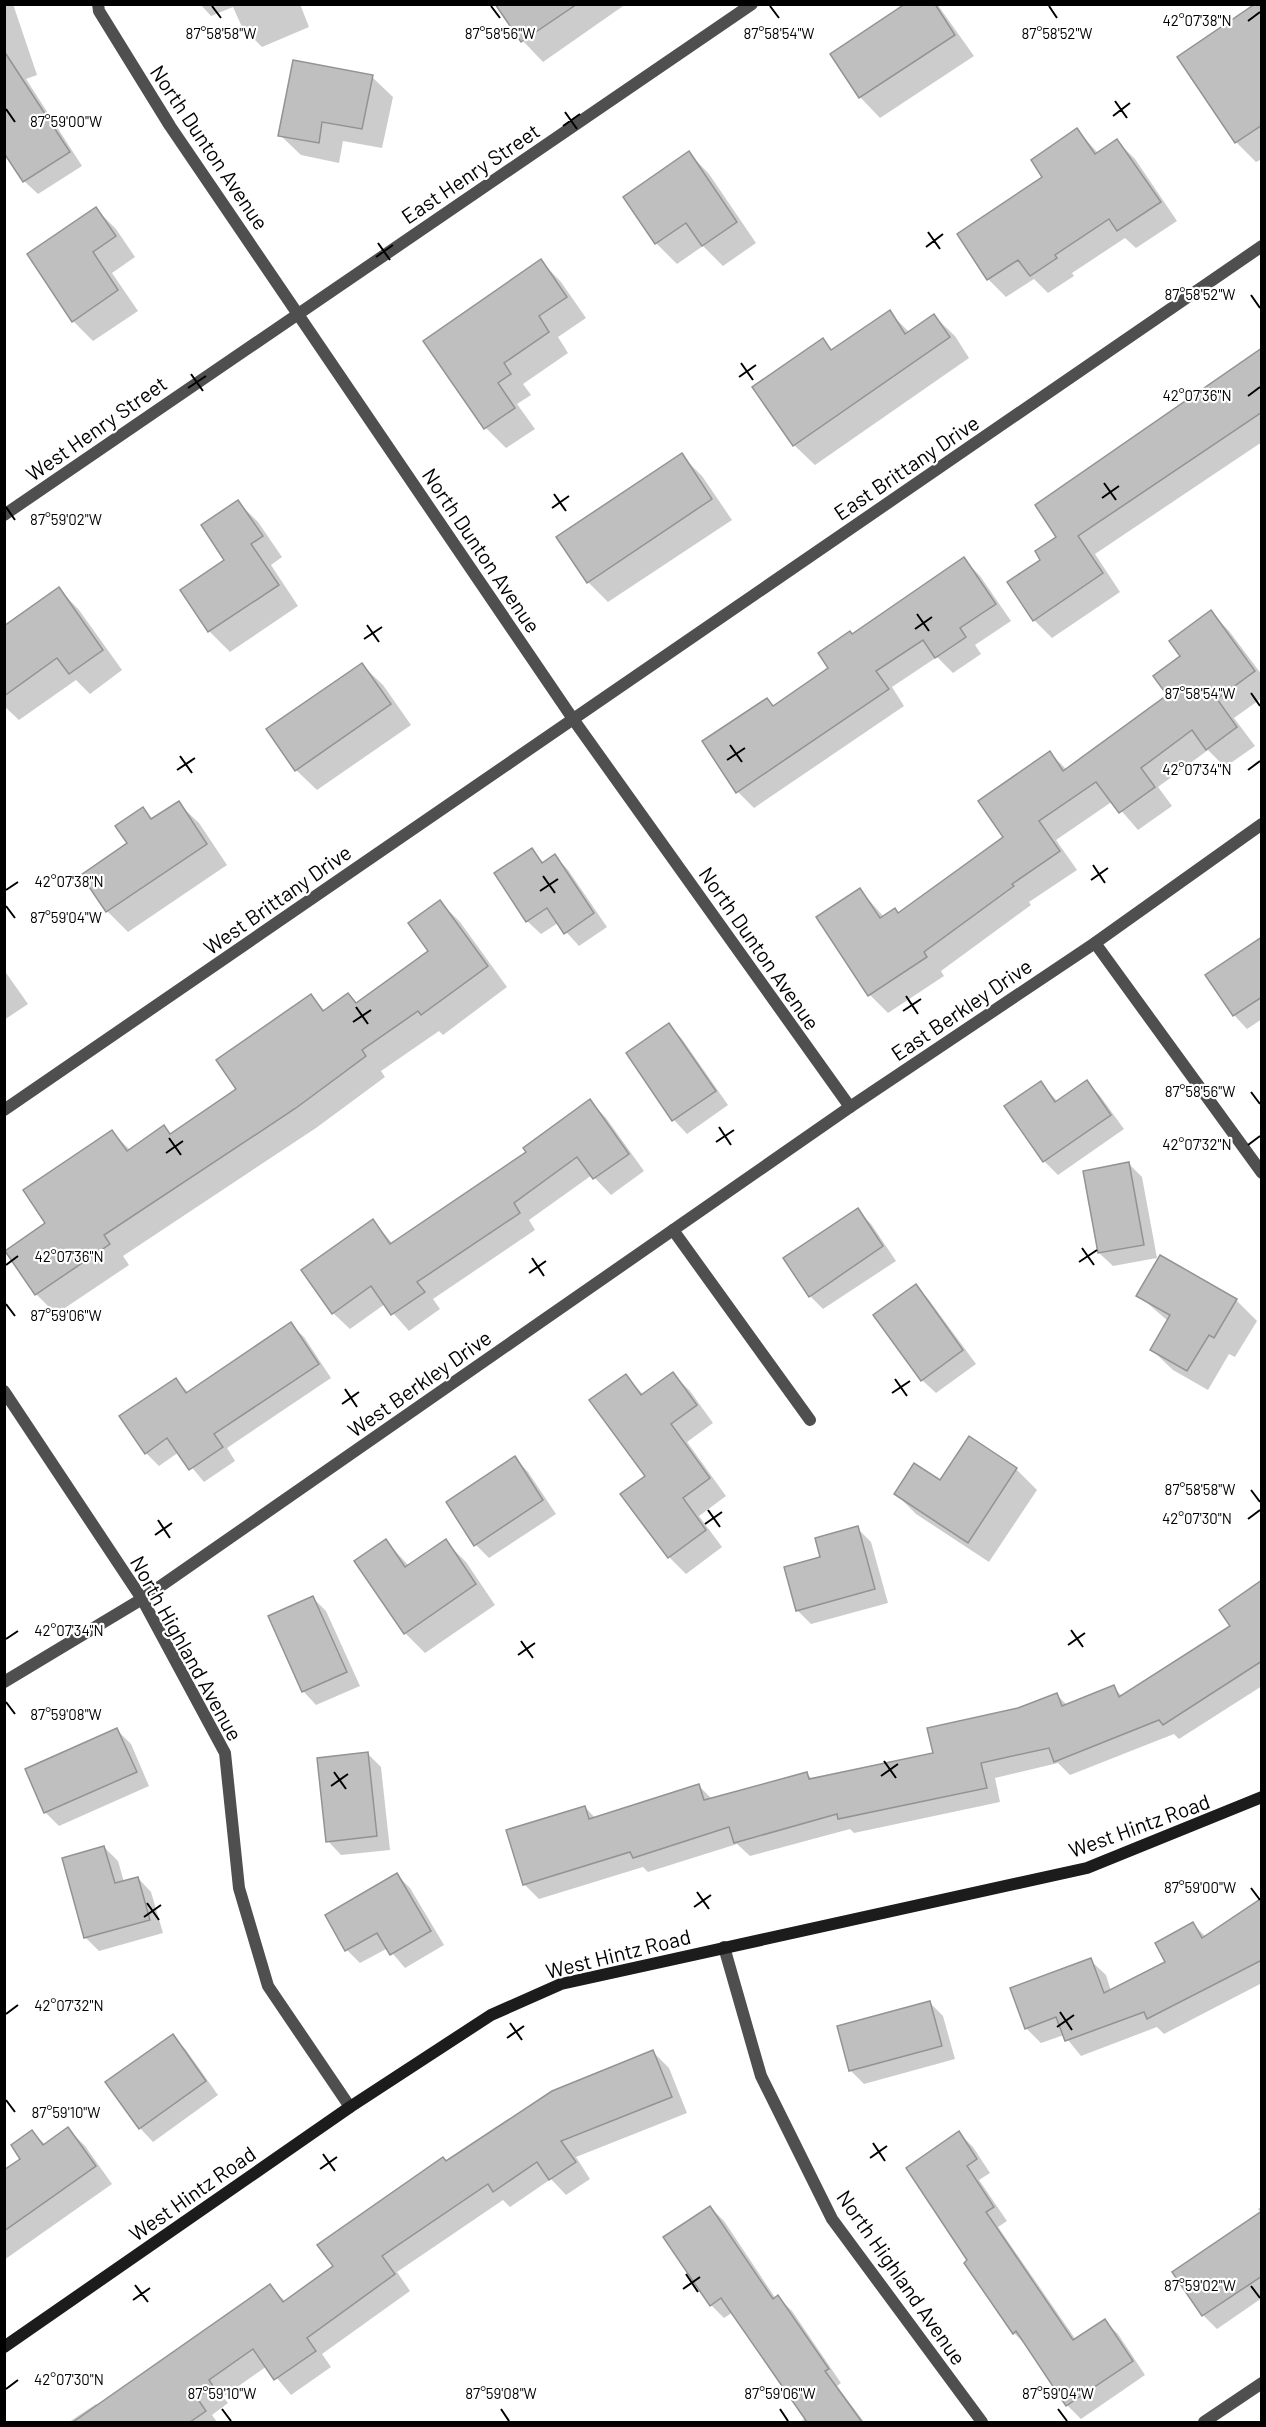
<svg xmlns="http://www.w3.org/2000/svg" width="1266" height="2427" font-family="Barlow,sans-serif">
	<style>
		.shadow { fill: #0003 }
		.building { fill: #bfbfbf; stroke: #939393; stroke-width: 1.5 }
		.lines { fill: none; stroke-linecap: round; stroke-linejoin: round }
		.street { stroke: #4f4f4f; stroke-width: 12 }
		.secondary { stroke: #1c1c1c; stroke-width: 12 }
		.ticks { fill: none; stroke: #000; stroke-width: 2 }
		.labels { text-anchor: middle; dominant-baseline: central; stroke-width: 4.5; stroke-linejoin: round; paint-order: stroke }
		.street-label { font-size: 21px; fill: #000; stroke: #fff }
		.ticks-label { font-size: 15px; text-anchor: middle; fill: #000; stroke: #fff; stroke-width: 4.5; stroke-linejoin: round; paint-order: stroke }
	</style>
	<rect width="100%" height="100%" fill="#fff"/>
	<g class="shadow">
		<polygon points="4,4 13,4 37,75 26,79 82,166 38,194 24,181 4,151"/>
		<polygon points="200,4 300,4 309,27 262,47 242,27 233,7 211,16"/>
		<polygon points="497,4 626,4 543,62 523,41"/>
		<polygon points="908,4 937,4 974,56 880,118 860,97"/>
		<polygon points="1262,11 1262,159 1256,162 1236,142"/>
		<polygon points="372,77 393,97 382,148 343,141 339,163 301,155 280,135"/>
		<polygon points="1077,130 1098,153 1117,141 1135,159 1177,221 1136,248 1125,238 1072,273 1074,276 1048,293 1034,279 1006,297 988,279 959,235 1045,178"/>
		<polygon points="689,153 709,174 756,243 723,266 703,246 677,264 657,244 625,198"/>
		<polygon points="96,209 116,229 135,257 112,273 138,311 93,341 73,321"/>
		<polygon points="541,261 561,282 586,318 558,337 568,353 523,384 531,395 517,404 535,429 506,448 486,428 425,342"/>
		<polygon points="889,312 910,333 934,316 955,336 969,358 815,465 794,445 823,340 833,351"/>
		<polygon points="1262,350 1262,442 1095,554 1120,592 1052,638 1034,620 1042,560 1058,537"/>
		<polygon points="681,455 702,476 732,520 608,602 588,582"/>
		<polygon points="238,502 258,522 282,557 271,565 298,606 230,652 209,631 182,590 226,560"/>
		<polygon points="964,559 980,576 1011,621 975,645 981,654 953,673 937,657 892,687 904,706 754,808 738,792 704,742 767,700 774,707 831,668 852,635"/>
		<polygon points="59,589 79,610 122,670 90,694 76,680 19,720 4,706 4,628"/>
		<polygon points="1211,612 1229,631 1262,675 1262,698 1234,718 1255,746 1225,767 1208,750 1158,787 1172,806 1138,830 1113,801 1056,840 1077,870 1029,902 1031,905 941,971 944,976 888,1013 870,995 818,917 860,890 884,917 899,914 1005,837 1050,753 1067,770 1169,696 1183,656"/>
		<polygon points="362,665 383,685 411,725 317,790 296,770 268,729"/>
		<polygon points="178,803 199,823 227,865 128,932 107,911 83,875 129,844 143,809 153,820"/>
		<polygon points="531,850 544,863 555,856 568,870 607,927 579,946 558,923 541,934 527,921"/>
		<polygon points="440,902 460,922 507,987 443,1035 439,1031 381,1071 385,1077 316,1128 123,1256 129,1265 56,1314 36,1294 47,1223 112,1132 130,1150 164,1127 172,1135 238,1090 310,996 325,1011 348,995 357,1004 430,951"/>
		<polygon points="1262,939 1262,1019 1247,1029 1234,1015"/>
		<polygon points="4,970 28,1004 4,1020"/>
		<polygon points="669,1025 682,1039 728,1105 687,1134 674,1120 628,1053"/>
		<polygon points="1087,1082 1100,1096 1124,1129 1058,1175 1044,1161 1006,1106 1041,1083 1058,1102"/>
		<polygon points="590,1101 606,1118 644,1171 611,1195 592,1175 529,1220 535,1230 433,1299 440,1309 409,1331 385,1304 350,1329 333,1313 303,1271 373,1221 393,1244 528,1152"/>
		<polygon points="1129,1164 1142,1177 1157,1258 1113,1266 1099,1253"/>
		<polygon points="857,1210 871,1224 896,1261 823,1309 810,1296"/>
		<polygon points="1161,1257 1236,1300 1257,1321 1235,1357 1229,1354 1208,1390 1173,1370 1152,1350 1168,1321 1138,1295"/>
		<polygon points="916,1286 929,1300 976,1364 936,1393 922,1380"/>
		<polygon points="290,1324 304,1337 331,1378 227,1448 235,1461 204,1482 179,1452 159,1466 146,1453 176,1380 189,1393"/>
		<polygon points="673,1374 690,1391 713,1423 687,1442 726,1496 699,1516 722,1547 686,1574 669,1557 622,1494 647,1476 625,1376 644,1395"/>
		<polygon points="969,1438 1016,1469 1037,1490 989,1562 916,1514 896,1494 941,1482"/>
		<polygon points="515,1458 528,1472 556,1514 489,1558 476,1545"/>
		<polygon points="857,1528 871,1542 888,1603 811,1624 797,1610 822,1558"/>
		<polygon points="386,1541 409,1566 445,1541 466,1562 495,1605 425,1653 405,1633"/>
		<polygon points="1262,1582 1262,1686 1179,1739 1174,1734 1070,1775 1058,1763 995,1778 1000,1802 854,1833 850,1829 750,1856 737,1844 648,1872 643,1867 539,1899 524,1884 585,1807 596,1819 698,1785 713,1800 806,1773 813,1780 935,1754 1019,1710 1057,1695 1067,1705 1113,1687 1123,1697 1232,1626"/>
		<polygon points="313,1598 326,1611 360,1686 316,1705 303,1691"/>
		<polygon points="117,1730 131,1744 149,1786 59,1826 45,1812"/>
		<polygon points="368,1754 381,1767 390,1850 341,1855 328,1841"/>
		<polygon points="104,1847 118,1861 124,1882 138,1878 151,1892 163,1933 99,1951 85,1937"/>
		<polygon points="397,1875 410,1888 444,1945 405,1968 388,1948 360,1963 347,1950"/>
		<polygon points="1262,1900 1262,1983 1164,2034 1157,2027 1081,2056 1064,2035 1041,2043 1026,2028 1090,1960 1106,1975 1111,1991 1167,1962 1193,1924 1206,1937"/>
		<polygon points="930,2003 943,2016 955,2059 864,2084 850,2070"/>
		<polygon points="173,2036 186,2050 218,2095 153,2142 140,2128"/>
		<polygon points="653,2052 669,2068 687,2113 576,2157 590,2179 566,2195 551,2179 510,2207 503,2200 397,2272 410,2291 322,2354 331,2367 291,2395 267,2366 223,2397 228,2403 212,2415 217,2422 69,2422 96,2404 99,2406 269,2286 286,2302 335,2267 446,2162"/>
		<polygon points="68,2129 85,2146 112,2184 4,2260 4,2172 23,2159 32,2132 46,2145"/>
		<polygon points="959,2133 973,2147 990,2173 979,2180 1007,2221 998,2227 1076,2340 1105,2321 1118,2334 1145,2375 1081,2419 1067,2405 1028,2347 1014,2333 970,2260"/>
		<polygon points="1262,2206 1262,2298 1217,2329 1203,2315 1174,2272 1261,2213 1258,2209"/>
		<polygon points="710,2207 724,2221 776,2299 778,2297 792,2311 841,2383 837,2386 864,2422 800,2422 806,2418 733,2312 724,2318 711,2305"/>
	</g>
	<g class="building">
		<polygon points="495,4 577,4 521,42"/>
		<polygon points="905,4 935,4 955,35 859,98 830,54"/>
		<polygon points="1255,4 1262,4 1262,125 1235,143 1177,57"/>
		<polygon points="4,51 70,152 23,182 4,153"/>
		<polygon points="293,60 373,75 362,129 322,122 319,143 278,136"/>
		<polygon points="1077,128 1095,154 1117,139 1161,202 1117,231 1109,219 1055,255 1057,258 1030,276 1018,260 987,280 957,234 1042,177 1031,160"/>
		<polygon points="689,151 737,222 702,246 686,223 655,244 623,197"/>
		<polygon points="96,207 116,236 93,252 118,290 72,322 27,254"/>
		<polygon points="541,259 567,297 539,316 549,332 504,363 511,374 498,383 515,408 484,429 423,341"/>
		<polygon points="890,310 905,334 934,314 950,337 793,446 752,387 823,338 831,350"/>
		<polygon points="1262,348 1262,412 1078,536 1103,573 1033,621 1007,582 1040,560 1035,551 1056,537 1035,505"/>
		<polygon points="682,453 712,499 587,583 556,537"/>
		<polygon points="238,500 263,536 251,544 279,585 208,632 180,590 224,560 201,525"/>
		<polygon points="964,557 996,604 960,628 966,637 935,658 923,640 876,671 889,689 736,793 702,741 767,698 773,706 828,668 818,653 850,631 852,634"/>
		<polygon points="59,587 103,650 69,674 57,658 4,696 4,626"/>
		<polygon points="1211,610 1255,671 1217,699 1237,727 1206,750 1192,730 1141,768 1155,787 1119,813 1096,782 1039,821 1060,851 1012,884 1014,886 924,952 927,957 868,996 816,917 860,888 880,918 895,908 898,913 1003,837 978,801 1050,751 1063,771 1167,695 1153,676 1180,656 1169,641"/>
		<polygon points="362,663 391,704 295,771 266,729"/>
		<polygon points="179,801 207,844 106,912 81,875 127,843 115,826 143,807 151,819"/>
		<polygon points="532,848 542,863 555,854 594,913 564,934 547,908 526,922 494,873"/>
		<polygon points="440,900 488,966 421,1015 418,1011 362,1050 366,1056 296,1108 104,1235 110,1244 35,1295 5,1251 45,1223 23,1190 112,1130 127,1151 164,1125 170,1134 236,1089 216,1060 311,994 323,1011 348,993 356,1003 428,951 408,923"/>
		<polygon points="1262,937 1262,997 1233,1016 1205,975"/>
		<polygon points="669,1023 716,1091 672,1121 626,1053"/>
		<polygon points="1087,1080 1111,1115 1043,1162 1004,1106 1041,1081 1055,1102"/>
		<polygon points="590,1099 629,1154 593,1179 577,1157 514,1203 520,1213 417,1282 425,1292 391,1315 371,1286 332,1314 301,1270 373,1219 390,1244 526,1152 523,1148"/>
		<polygon points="1129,1162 1144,1245 1098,1253 1083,1171"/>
		<polygon points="858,1208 883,1246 809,1297 783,1258"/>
		<polygon points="1160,1255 1237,1299 1214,1338 1209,1335 1187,1371 1150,1350 1170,1315 1136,1296"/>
		<polygon points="916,1284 963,1350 921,1381 873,1315"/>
		<polygon points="291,1322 319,1364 214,1434 223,1447 189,1470 167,1438 145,1454 119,1416 176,1378 186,1393"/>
		<polygon points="673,1372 697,1405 671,1424 710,1478 683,1498 706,1530 668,1558 620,1494 645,1476 589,1400 626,1374 641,1395"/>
		<polygon points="969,1436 1017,1468 968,1543 894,1494 914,1463 940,1480"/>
		<polygon points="515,1456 543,1500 474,1546 446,1502"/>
		<polygon points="858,1526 875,1589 796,1611 784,1567 820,1557 815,1538"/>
		<polygon points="386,1539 405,1567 446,1539 476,1584 404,1634 354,1561"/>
		<polygon points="1262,1580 1262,1661 1163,1725 1159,1720 1054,1762 1049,1748 981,1763 987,1788 838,1819 837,1814 734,1843 729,1827 633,1858 630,1852 523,1885 506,1830 585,1806 589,1819 699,1784 704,1800 807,1772 809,1779 933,1753 927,1728 1018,1708 1057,1693 1062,1706 1114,1685 1119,1697 1230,1626 1219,1610"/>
		<polygon points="313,1596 347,1672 302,1692 268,1616"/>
		<polygon points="117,1728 137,1772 44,1813 25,1769"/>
		<polygon points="368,1752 377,1836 326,1842 317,1758"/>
		<polygon points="104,1846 115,1883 138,1877 150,1920 84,1938 62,1858"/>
		<polygon points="397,1873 431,1931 390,1955 377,1933 345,1951 325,1915"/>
		<polygon points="1262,1898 1262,1960 1147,2019 1144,2012 1065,2041 1056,2017 1025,2029 1010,1988 1091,1958 1104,1993 1165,1962 1155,1943 1193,1922 1202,1938"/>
		<polygon points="930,2001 942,2046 849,2071 837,2026"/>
		<polygon points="173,2034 206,2081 139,2129 105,2082"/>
		<polygon points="653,2050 672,2097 561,2141 576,2162 549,2180 537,2162 493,2192 488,2184 382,2256 395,2274 307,2338 316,2351 274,2380 253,2349 209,2380 213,2386 197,2398 206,2411 190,2422 73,2422 270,2284 283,2302 333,2266 317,2245 443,2157 446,2161 552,2091"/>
		<polygon points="68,2127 96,2166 4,2231 4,2170 20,2159 11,2145 32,2130 43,2145"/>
		<polygon points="959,2131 977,2159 967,2166 994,2207 986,2212 1073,2340 1105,2319 1133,2361 1066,2406 1016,2331 1013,2334 964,2263 967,2260 906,2168"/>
		<polygon points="710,2206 773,2299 778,2295 829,2369 825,2371 862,2422 807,2422 721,2298 710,2306 663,2237"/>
		<polygon points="1262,2211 1262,2276 1202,2316 1172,2272"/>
	</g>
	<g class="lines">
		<g class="street">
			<polyline points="98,4 99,11 170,126 573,719 850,1107"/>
			<polyline points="4,515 752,4"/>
			<polyline points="1095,943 1262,1173"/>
			<polyline points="4,1110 1262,246"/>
			<polyline points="673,1230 810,1420"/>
			<polyline points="4,1391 142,1599 225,1753 239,1888 268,1986 350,2107"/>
			<polyline points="4,1682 142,1599 850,1107 1095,943 1262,824"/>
			<polyline points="724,1947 761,2076 832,2219 982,2422"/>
			<polyline points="1204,2422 1262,2383"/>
		</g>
		<polyline class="secondary" points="4,2347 350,2107 491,2015 561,1984 1087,1868 1262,1797"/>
	</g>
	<path class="ticks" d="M212,6l9,12M491,6l9,12M770,6l9,12M1049,6l8,12M1248,21l12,-9M1115,101l12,17M6,109l9,13M565,112l12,17M1113,116l17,-13M563,126l17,-12M928,232l12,17M378,243l12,17M926,247l17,-13M376,257l17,-12M1251,295l9,13M741,363l12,17M191,374l12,17M739,377l17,-12M188,388l18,-12M1248,396l12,-9M1104,483l12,17M554,494l12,17M1102,498l17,-12M6,507l9,13M552,508l17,-12M917,614l12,17M367,625l12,17M915,629l17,-12M364,639l18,-12M1251,693l9,13M730,745l12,17M180,756l12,17M727,760l18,-12M177,770l18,-12M1248,770l12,-9M1093,865l12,18M543,876l12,17M1091,880l17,-12M6,890l12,-8M540,891l18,-12M6,906l9,12M906,996l12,18M356,1007l12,17M903,1011l18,-12M353,1022l18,-12M1251,1092l9,12M719,1127l12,18M169,1138l12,17M716,1142l18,-12M1248,1145l12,-9M166,1153l17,-12M1082,1248l12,17M532,1258l12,18M1079,1262l18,-12M6,1265l12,-9M529,1273l17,-12M6,1304l9,12M895,1379l12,17M345,1389l12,18M892,1393l18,-12M342,1404l17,-12M1251,1490l9,12M708,1510l12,17M1248,1519l12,-9M158,1520l12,18M705,1524l17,-12M155,1535l17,-12M1071,1630l12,17M6,1639l12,-8M521,1641l12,17M1068,1645l17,-12M518,1655l17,-12M6,1702l9,12M884,1761l12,17M334,1772l12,17M881,1776l17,-12M331,1786l17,-12M1251,1888l9,12M697,1892l12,17M147,1903l12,17M694,1907l17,-12M144,1917l17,-12M1060,2012l12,18M6,2014l12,-9M510,2023l12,17M1057,2027l17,-12M507,2038l17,-12M6,2100l9,12M873,2143l12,18M323,2154l12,17M870,2158l17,-12M320,2169l17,-12M686,2274l12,18M135,2285l13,17M1251,2286l9,12M683,2289l17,-12M133,2300l17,-12M6,2389l12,-9M222,2409l9,12M501,2409l8,12M780,2409l8,12M1058,2409l9,12"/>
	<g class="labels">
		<g class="street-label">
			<text transform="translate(210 147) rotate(56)">North Dunton Avenue</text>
			<text transform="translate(470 173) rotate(-34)">East Henry Street</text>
			<text transform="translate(96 428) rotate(-35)">West Henry Street</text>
			<text transform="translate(906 467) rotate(-34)">East Brittany Drive</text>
			<text transform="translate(482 550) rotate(56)">North Dunton Avenue</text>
			<text transform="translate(277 899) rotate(-35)">West Brittany Drive</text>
			<text transform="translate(760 948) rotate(55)">North Dunton Avenue</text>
			<text transform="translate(961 1009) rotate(-34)">East Berkley Drive</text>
			<text transform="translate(419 1383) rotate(-35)">West Berkley Drive</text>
			<text transform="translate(187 1648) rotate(61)">North Highland Avenue</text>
			<text transform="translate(1139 1825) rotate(-20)">West Hintz Road</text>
			<text transform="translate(618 1953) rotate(-14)">West Hintz Road</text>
			<text transform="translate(192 2193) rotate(-35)">West Hintz Road</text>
			<text transform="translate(902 2277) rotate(55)">North Highland Avenue</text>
		</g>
	</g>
	<g class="ticks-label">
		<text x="1197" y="26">42°07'38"N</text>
		<text x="221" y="39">87°58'58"W</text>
		<text x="500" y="39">87°58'56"W</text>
		<text x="779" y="39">87°58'54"W</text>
		<text x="1057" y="39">87°58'52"W</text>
		<text x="66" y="127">87°59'00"W</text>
		<text x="1200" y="300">87°58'52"W</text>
		<text x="1197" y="401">42°07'36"N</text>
		<text x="66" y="525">87°59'02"W</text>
		<text x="1200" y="699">87°58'54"W</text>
		<text x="1197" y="775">42°07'34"N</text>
		<text x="69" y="887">42°07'38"N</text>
		<text x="66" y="923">87°59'04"W</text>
		<text x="1200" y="1097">87°58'56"W</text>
		<text x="1197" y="1150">42°07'32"N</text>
		<text x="69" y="1262">42°07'36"N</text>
		<text x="66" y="1321">87°59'06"W</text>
		<text x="1200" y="1495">87°58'58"W</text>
		<text x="1197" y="1524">42°07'30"N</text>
		<text x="69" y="1636">42°07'34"N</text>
		<text x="66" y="1720">87°59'08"W</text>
		<text x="1200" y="1893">87°59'00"W</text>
		<text x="69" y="2011">42°07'32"N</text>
		<text x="66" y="2118">87°59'10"W</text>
		<text x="1200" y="2291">87°59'02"W</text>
		<text x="69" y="2385">42°07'30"N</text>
		<text x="222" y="2399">87°59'10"W</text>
		<text x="501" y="2399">87°59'08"W</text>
		<text x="780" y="2399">87°59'06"W</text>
		<text x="1058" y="2399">87°59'04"W</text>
	</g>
	<rect width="1266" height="2427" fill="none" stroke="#000000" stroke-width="12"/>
</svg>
